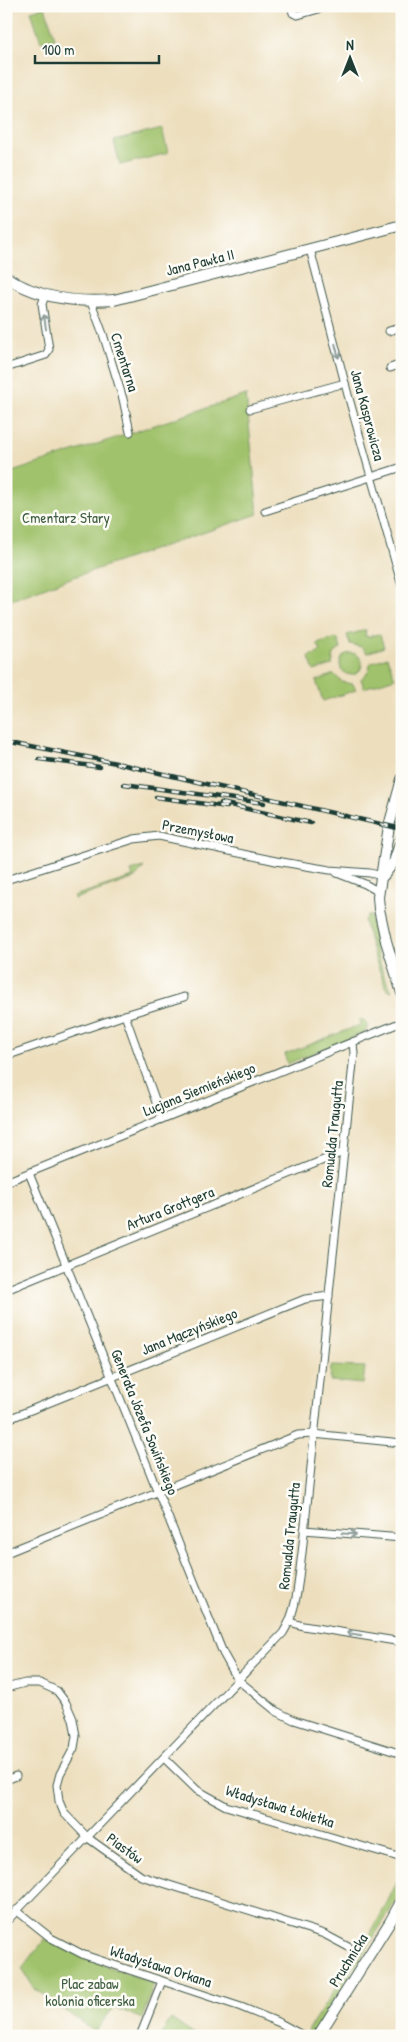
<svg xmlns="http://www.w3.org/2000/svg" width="408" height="2042" font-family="'Patrick Hand',sans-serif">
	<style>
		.green { fill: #a0c26c; stroke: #608050 }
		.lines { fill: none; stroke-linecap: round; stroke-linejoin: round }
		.minor-casing { stroke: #3e5549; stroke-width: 9 }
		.secondary-casing { stroke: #3e5549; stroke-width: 12 }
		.minor { stroke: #fff; stroke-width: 7 }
		.secondary { stroke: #fff; stroke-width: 10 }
		.rail-casing { stroke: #1f3d34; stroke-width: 4.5 }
		.rail { stroke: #fdfcf7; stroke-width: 2.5; stroke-dasharray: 8; stroke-linecap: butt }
		.oneway { stroke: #8f9e9a }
		.labels { text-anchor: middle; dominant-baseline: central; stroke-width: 5; stroke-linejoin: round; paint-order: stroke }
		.street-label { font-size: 15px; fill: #1f3d34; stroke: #fdfcf7 }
		.park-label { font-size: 15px; fill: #3f5e42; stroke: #fdfcf7 }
	</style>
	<rect width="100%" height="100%" fill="#fdfcf7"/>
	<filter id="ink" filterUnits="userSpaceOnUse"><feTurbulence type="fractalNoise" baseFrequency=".02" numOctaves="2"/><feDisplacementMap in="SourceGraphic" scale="10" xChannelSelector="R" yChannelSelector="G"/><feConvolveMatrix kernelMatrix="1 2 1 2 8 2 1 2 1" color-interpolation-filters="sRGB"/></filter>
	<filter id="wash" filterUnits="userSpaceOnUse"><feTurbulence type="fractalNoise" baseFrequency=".0096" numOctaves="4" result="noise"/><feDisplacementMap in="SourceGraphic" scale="20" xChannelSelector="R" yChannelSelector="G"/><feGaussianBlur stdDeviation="1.12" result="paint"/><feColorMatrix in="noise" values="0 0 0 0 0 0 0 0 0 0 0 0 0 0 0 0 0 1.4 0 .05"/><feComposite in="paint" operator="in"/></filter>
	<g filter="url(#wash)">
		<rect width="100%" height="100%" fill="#eddfbe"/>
		<g class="green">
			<polygon points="45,7 55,38 41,42 31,11"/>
			<polygon points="162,129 168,153 120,165 114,141"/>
			<polygon points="246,395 258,514 62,581 6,602 6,474"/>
			<polygon points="366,630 365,636 371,637 371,635 376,635 376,634 380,635 384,647 367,653 362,647 350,644 347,635"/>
			<polygon points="337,638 341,648 334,654 332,665 314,671 309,658 311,655 317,654 321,650 317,644"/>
			<circle cx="351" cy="664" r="11"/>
			<polygon points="387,657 395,678 364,688 361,679 369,671 370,663"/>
			<polygon points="334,674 342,682 353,684 356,690 323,701 316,681"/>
			<polygon points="144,867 135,878 74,899 74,896 133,877 131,871"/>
			<polygon points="368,916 371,916 376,951 383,973 392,991 387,990 375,959 364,921"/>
			<polygon points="359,1020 363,1020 367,1024 367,1030 363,1033 287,1064 285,1054 360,1025"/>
			<polygon points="331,1366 365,1367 363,1384 330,1381"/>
			<path d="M402,1869v20l-6,12 -81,131 -4,2 -3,-2 1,-3c33,-51 71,-103 93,-160z"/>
			<polygon points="45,1939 93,1961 154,1983 142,2019 114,2007 95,2032 34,1988 22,1969"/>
			<polygon points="171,2019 196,2036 160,2036"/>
		</g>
	</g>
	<g filter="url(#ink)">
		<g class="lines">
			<defs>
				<g id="minor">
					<polyline points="291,6 293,13 298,15 329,6"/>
					<polyline points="310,249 348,395 402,586"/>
					<polyline points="91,302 103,334 123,399 130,432"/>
					<polyline points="389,331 402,327"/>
					<polyline points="6,368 46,355 49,349 42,304 45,296"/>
					<polyline points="390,368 402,364"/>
					<polyline points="250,409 345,383"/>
					<polyline points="265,511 402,467"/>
					<polyline points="337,873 365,884 379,892"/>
					<polyline points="6,880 134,839 159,836 276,861 330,870 370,873 382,876"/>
					<polyline points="125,1015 162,1119"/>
					<polyline points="6,1056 125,1015 184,997"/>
					<polyline points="29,1173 223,1653 238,1680 276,1711 294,1720 402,1754"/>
					<polyline points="6,1182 402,1022"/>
					<polyline points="6,1290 343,1152"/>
					<polyline points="6,1420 305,1299 329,1296"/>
					<polyline points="304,1530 402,1538"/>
					<polyline points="6,1553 298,1435 313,1434 402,1443"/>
					<polyline points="290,1622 303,1626 402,1642"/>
					<polyline points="6,1688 25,1683 40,1683 57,1691 66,1703 73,1719 76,1736 74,1748 60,1774 57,1785 59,1801 64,1813 88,1838 141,1876 324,1934 354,1950"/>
					<polyline points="164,1758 197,1790 226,1806 402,1858"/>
					<polyline points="6,1780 16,1776"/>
					<polyline points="16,1910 51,1938 84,1955 241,2007 280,2023 304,2036"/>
					<path d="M6,1922l277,-289c15,-23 15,-53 19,-80l52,-499 -1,-12"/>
					<polyline points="140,2036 162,1981"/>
				</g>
				<g id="secondary">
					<path d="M6,277c33,22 70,26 108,23l288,-75"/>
					<polyline points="402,779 389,826 378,897 379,909 386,941 402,993"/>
					<polyline points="383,876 394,862 402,838"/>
					<polyline points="318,2036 390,1922 402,1900"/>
				</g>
			</defs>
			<use href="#minor" class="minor-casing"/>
			<use href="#secondary" class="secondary-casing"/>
			<use href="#minor" class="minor"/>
			<use href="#secondary" class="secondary"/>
			<defs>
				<g id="rail">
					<polyline points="6,741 116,763 402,829"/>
					<polyline points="39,759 100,767"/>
					<polyline points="124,784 264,803"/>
					<polyline points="156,797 227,807"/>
					<polyline points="221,803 311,823"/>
				</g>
			</defs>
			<use href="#rail" class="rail-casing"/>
			<use href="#rail" class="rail"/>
		</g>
		<defs><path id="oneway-shaft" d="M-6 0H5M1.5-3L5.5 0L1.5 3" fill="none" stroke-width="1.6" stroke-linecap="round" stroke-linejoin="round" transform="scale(1.25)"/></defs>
		<g class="oneway">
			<use href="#oneway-shaft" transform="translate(45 322) rotate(-98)"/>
			<use href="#oneway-shaft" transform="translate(337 351) rotate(76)"/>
			<use href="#oneway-shaft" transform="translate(349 1534) rotate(5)"/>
			<use href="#oneway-shaft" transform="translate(354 1634) rotate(-171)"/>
		</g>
	</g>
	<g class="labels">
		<g class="street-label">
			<text transform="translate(200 262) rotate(-14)">Jana Pawła II</text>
			<text transform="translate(125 362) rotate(72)">Cmentarna</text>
			<text transform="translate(368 415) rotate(75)">Jana Kasprowicza</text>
			<text transform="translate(198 831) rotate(11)">Przemysłowa</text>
			<text transform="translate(199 1089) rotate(-22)">Lucjana Siemieńskiego</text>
			<text transform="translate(332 1134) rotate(-84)">Romualda Traugutta</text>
			<text transform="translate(170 1208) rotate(-22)">Artura Grottgera</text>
			<text transform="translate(189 1331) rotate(-22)">Jana Mączyńskiego</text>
			<text transform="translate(145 1422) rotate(68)">Generała Józefa Sowińskiego</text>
			<text transform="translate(289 1536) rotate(-84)">Romualda Traugutta</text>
			<text transform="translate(280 1806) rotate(17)">Władysława Łokietka</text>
			<text transform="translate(125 1848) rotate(36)">Piastów</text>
			<text transform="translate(348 1960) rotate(-58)">Pruchnicka</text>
			<text transform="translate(161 1966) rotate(18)">Władysława Orkana</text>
		</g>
		<g class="park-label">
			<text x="66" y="517">Cmentarz Stary</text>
			<text x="90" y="1983">Plac zabaw<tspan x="90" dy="17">kolonia oficerska</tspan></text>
		</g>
	</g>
	<rect width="408" height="2042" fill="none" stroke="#fdfcf7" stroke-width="25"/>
	<g transform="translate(350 58)" stroke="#fdfcf7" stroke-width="4" paint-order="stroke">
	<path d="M0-4L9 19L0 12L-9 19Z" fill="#1f3d34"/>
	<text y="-8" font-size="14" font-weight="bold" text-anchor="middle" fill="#1f3d34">N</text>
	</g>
	<path d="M35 55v8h124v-8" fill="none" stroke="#1f3d34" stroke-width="2.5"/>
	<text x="42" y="55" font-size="15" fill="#1f3d34" stroke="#fdfcf7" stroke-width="4" paint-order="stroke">100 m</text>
</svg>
